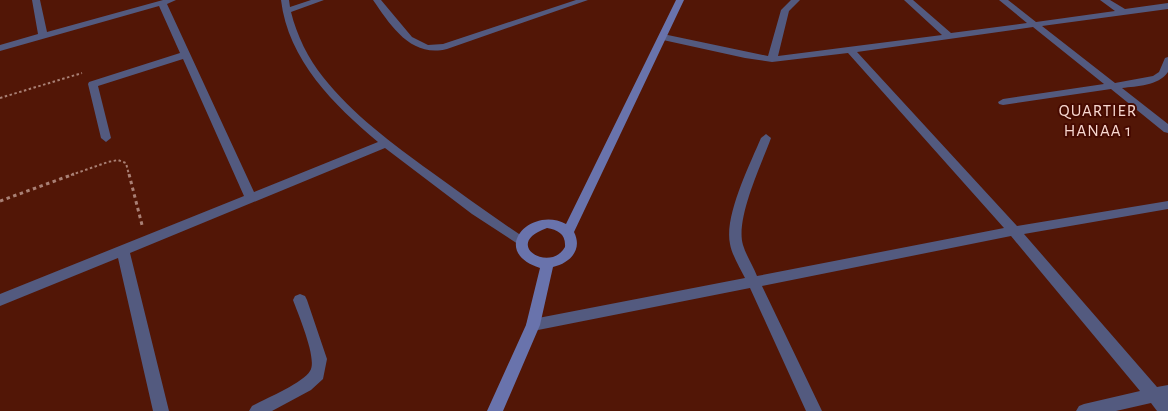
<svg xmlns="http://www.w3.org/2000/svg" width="1168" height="411" font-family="'Alegreya Sans',sans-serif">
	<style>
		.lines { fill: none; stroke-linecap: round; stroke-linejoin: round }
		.path-far1 { stroke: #a98075; stroke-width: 2; stroke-dasharray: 2.5 2.5; stroke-linecap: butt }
		.path { stroke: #a98075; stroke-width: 3; stroke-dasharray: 3.5 3.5; stroke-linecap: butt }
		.street { fill: #535a7f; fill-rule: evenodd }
		.secondary { fill: #6973ac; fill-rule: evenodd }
		.labels { text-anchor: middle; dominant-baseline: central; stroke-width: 4; stroke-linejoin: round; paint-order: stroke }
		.quarter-label { font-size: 17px; letter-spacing: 1px; fill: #f8d8d0; stroke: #460a00 }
	</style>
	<rect width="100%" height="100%" fill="#521606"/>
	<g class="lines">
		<g class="path-far1">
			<polyline points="0,98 82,73"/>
			<polyline points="71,175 108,162 118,160 126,163 129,175"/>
		</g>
		<g class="path">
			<polyline points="129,174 142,225"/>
			<polyline points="0,201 74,174"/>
		</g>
		<g class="street">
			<path d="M32,0h8l7,32 116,-32h13l-9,4 87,188 124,-50c-44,-37 -90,-82 -97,-142h8l1,7 21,-7h13l-33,12c6,24 17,46 32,65 29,37 70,67 107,94 32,23 63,46 95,67l2,3 -2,3 -4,2 -49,-32 -87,-66 -255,105 39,158h-16l-35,-153 -118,48v-12l244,-98 -61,-137 -85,27 13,52 -5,4 -5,-4 -13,-54 1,-2 91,-29 -21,-47 -159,45v-6l38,-11z"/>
			<path d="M373,0h8l31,37 16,8 15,-1 133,-44h12l-141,49c-36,9 -56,-23 -74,-49z"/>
			<path d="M791,0h9l-11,11 -11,45 164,-21 -38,-35h9l38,33 76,-10 -28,-23h9l28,22 79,-11 -15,-11h10l15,9 43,-6v6l-126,17 73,57 38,-7 6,-4 6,-14 3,-1v15c-10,14 -31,14 -46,16l46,36v9l-4,-1 -53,-43 -108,16 -4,-1 -1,-2 5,-3 101,-15 -71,-57 -176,25 160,174 151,-25v8l-144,25 133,153 11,-2v26h-11l-6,-8 -35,8h-40l3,-5 5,-2 56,-13 -129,-155 -249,50 60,125h-16l-56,-123 -217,43 -5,-2 -2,-4 2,-4 5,-2 212,-41c-5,-10 -13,-23 -15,-34 -6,-28 20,-80 31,-106l5,-4 5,4c-9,25 -36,81 -28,107 3,10 10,21 14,31l247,-48 -156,-175 -76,9 -27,-4 -82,-18 -5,-3 5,-3 105,22 13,-46z"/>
			<path d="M300,294l5,2 2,4 20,59 -4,20 -12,11 -39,21h-23l3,-5c13,-7 51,-23 58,-35 8,-11 -12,-57 -17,-71l2,-4z"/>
		</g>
		<path class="secondary" d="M676,0h8l-110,232c9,18 -4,31 -21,35l-13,58 -37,86h-16l39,-86 14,-57c-52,-17 -9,-63 26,-44zM547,228c11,2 19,6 18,19 -15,27 -64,-3 -18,-19z"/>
	</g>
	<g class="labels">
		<g class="quarter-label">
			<text x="1098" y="110">QUARTIER<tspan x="1098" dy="20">HANAA 1</tspan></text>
		</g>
	</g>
</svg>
